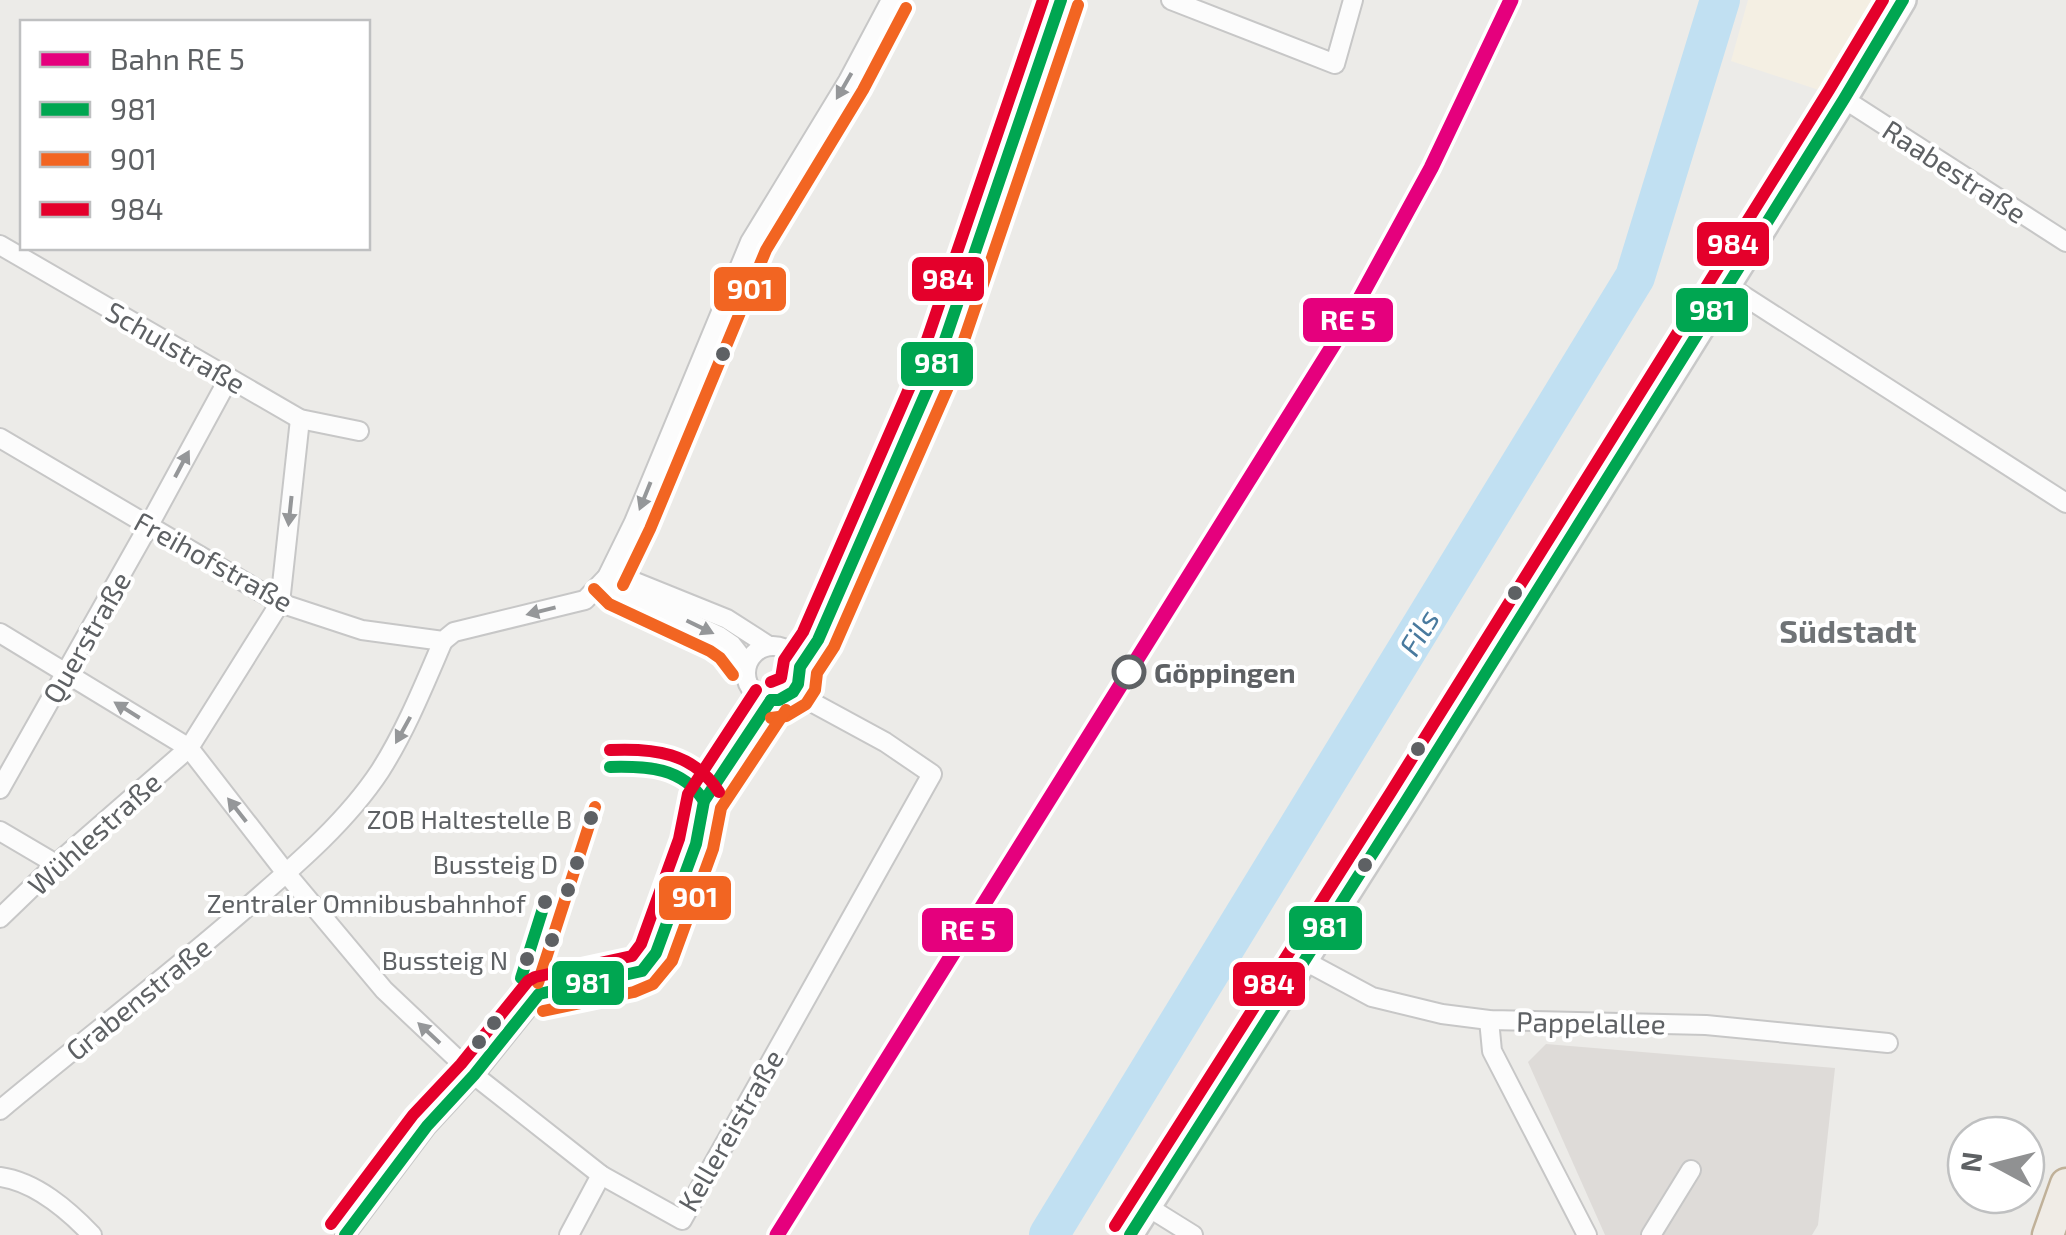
<svg xmlns="http://www.w3.org/2000/svg" width="2066" height="1235" font-family="'Exo 2',sans-serif">
	<style>
		.commercial { fill: #f4efe3 }
		.education { fill: #dedbd8 }
		.lines { fill: none; stroke-linecap: round; stroke-linejoin: round }
		.river { stroke: #c1e0f2; stroke-width: 40 }
		.minor-casing { stroke: #c7c7c7; stroke-width: 22 }
		.secondary-casing { stroke: #c9c9c9; stroke-width: 30 }
		.trunk-casing { stroke: #c0b199; stroke-width: 35 }
		.minor { stroke: #fcfcfc; stroke-width: 18 }
		.secondary { stroke: #fcfcfc; stroke-width: 25 }
		.trunk { stroke: #f0ece6; stroke-width: 30 }
		.bus-1-casing { stroke: #fff; stroke-width: 20 }
		.bus-2-casing { stroke: #fff; stroke-width: 20 }
		.bus-3-casing { stroke: #fff; stroke-width: 20 }
		.bus-1 { stroke: #00a651; stroke-width: 12 }
		.bus-2 { stroke: #f26522; stroke-width: 12 }
		.bus-3 { stroke: #e4002b; stroke-width: 12 }
		.rail-1-casing { stroke: #fff; stroke-width: 22 }
		.rail-1 { stroke: #e5007d; stroke-width: 15 }
		.oneway { fill: #959799 }
		.bus-dot { fill: #5e6164; stroke: #fff; stroke-width: 4 }
		.stop-dot { fill: #fff; stroke: #5e6164; stroke-width: 5 }
		.labels { text-anchor: middle; dominant-baseline: central; stroke-width: 8; stroke-linejoin: round; paint-order: stroke }
		.bus-label { font-size: 26px; fill: #5e6164; stroke: #fff; text-anchor: end }
		.street-label { font-size: 28px; fill: #5e6164; stroke: #fff }
		.stop-label { font-size: 28px; font-weight: bold; fill: #5e6164; stroke: #fff; text-anchor: start }
		.water-label { font-size: 30px; font-style: italic; fill: #497a9e; stroke: #fff }
		.quarter-label { font-size: 32px; font-weight: bold; fill: #6f7376; stroke: #fff }
		.line-badge { stroke: #fff; stroke-width: 4 }
		.badge-label { font-size: 28px; text-anchor: middle; font-weight: bold; fill: #fff }
	</style>
	<rect width="100%" height="100%" fill="#ecebe8"/>
	<polygon class="commercial" points="1748,0 1888,0 1837,96 1731,61"/>
	<polygon class="education" points="1546,1044 1835,1068 1818,1225 1812,1235 1605,1235 1528,1062"/>
	<g class="lines">
		<polyline class="river" points="1049,1235 1635,277 1720,0"/>
		<defs>
			<g id="minor">
				<polyline points="1171,0 1335,64 1353,0"/>
				<polyline points="1844,99 2066,242"/>
				<polyline points="0,245 300,419 359,431"/>
				<polyline points="1727,285 2066,503"/>
				<polyline points="0,438 280,603 362,630 443,641 454,632 585,600 607,577 634,522 750,242 848,81 891,0"/>
				<polyline points="607,577 623,577 727,619 769,646"/>
				<polyline points="607,577 618,589 719,636 732,645 747,664"/>
				<polyline points="0,633 189,748 286,873 384,990 474,1075 601,1175 682,1220 932,774 885,742 793,692"/>
				<circle cx="773" cy="673" r="27"/>
				<polyline points="800,667 818,640 931,381 1040,65 1061,0"/>
				<polyline points="0,789 149,525 229,378"/>
				<polyline points="0,831 56,864"/>
				<polyline points="0,918 56,864 189,748 280,603 300,419"/>
				<polyline points="1305,961 1372,997 1442,1014 1489,1020 1706,1025 1888,1043"/>
				<polyline points="1489,1020 1492,1051 1587,1235"/>
				<path d="M0,1110c84,-70 171,-136 253,-208 45,-39 94,-81 127,-131 26,-41 44,-86 63,-130"/>
				<path d="M0,1177c36,5 68,33 92,58"/>
				<polyline points="1148,1207 1193,1235"/>
				<polyline points="345,1235 427,1126 474,1075 539,994 629,975 642,971 656,953 696,844 704,801 771,700"/>
				<polyline points="569,1235 601,1175"/>
				<polyline points="1651,1235 1691,1170"/>
			</g>
			<polyline id="secondary" points="1130,1235 1406,801 1844,99 1903,0"/>
			<polyline id="trunk" points="2048,1235 2066,1184"/>
		</defs>
		<use href="#minor" class="minor-casing"/>
		<use href="#secondary" class="secondary-casing"/>
		<use href="#trunk" class="trunk-casing"/>
		<use href="#minor" class="minor"/>
		<use href="#secondary" class="secondary"/>
		<use href="#trunk" class="trunk"/>
		<defs>
			<g id="bus-1">
				<polyline points="771,700 779,700 793,692 798,684 800,667 818,640 931,381 1061,0"/>
				<path d="M610,767c37,-1 72,0 94,34"/>
				<polyline points="521,978 545,902"/>
				<polyline points="345,1235 427,1126 474,1075 539,994 642,971 656,953 696,844 704,801 771,700"/>
				<polyline points="1130,1235 1406,801 1844,99 1903,0"/>
			</g>
			<g id="bus-2">
				<polyline points="623,585 650,529 766,250 863,90 906,8"/>
				<polyline points="594,589 609,604 710,651 720,658 733,675"/>
				<polyline points="771,718 786,716 806,704 815,690 817,673 834,647 948,387 1078,5"/>
				<polyline points="538,983 595,807"/>
				<polyline points="543,1011 634,992 653,984 672,961 713,849 721,808 786,710"/>
			</g>
			<g id="bus-3">
				<polyline points="771,682 781,678 784,660 803,632 915,375 1043,0"/>
				<path d="M610,750c43,-2 83,2 109,42"/>
				<polyline points="331,1224 413,1115 461,1064 528,981 535,977 632,956 641,944 679,839 688,794 756,690"/>
				<polyline points="1115,1226 1391,792 1829,90 1883,0"/>
			</g>
		</defs>
		<use href="#bus-1" class="bus-1-casing"/>
		<use href="#bus-2" class="bus-2-casing"/>
		<use href="#bus-3" class="bus-3-casing"/>
		<use href="#bus-1" class="bus-1"/>
		<use href="#bus-2" class="bus-2"/>
		<use href="#bus-3" class="bus-3"/>
		<defs>
			<polyline id="rail-1" points="777,1235 1342,331 1431,168 1511,0"/>
		</defs>
		<use href="#rail-1" class="rail-1-casing"/>
		<use href="#rail-1" class="rail-1"/>
	</g>
	<defs><path id="oneway-solid" d="M-6-.8H1V-3.2L6.5 0L1 3.2V.8H-6Z" transform="scale(2.5)"/></defs>
	<g class="oneway">
		<use href="#oneway-solid" transform="translate(844 86) rotate(120)"/>
		<use href="#oneway-solid" transform="translate(182 464) rotate(-62)"/>
		<use href="#oneway-solid" transform="translate(645 496) rotate(112)"/>
		<use href="#oneway-solid" transform="translate(290 511) rotate(96)"/>
		<use href="#oneway-solid" transform="translate(541 611) rotate(166)"/>
		<use href="#oneway-solid" transform="translate(700 627) rotate(26)"/>
		<use href="#oneway-solid" transform="translate(127 710) rotate(-148)"/>
		<use href="#oneway-solid" transform="translate(403 730) rotate(119)"/>
		<use href="#oneway-solid" transform="translate(237 810) rotate(-128)"/>
		<use href="#oneway-solid" transform="translate(429 1033) rotate(-137)"/>
	</g>
	<g class="bus-dot">
		<circle cx="723" cy="354" r="9"/>
		<circle cx="1515" cy="593" r="9"/>
		<circle cx="1418" cy="749" r="9"/>
		<circle cx="591" cy="818" r="9"/>
		<circle cx="577" cy="863" r="9"/>
		<circle cx="1365" cy="865" r="9"/>
		<circle cx="568" cy="890" r="9"/>
		<circle cx="545" cy="902" r="9"/>
		<circle cx="552" cy="940" r="9"/>
		<circle cx="527" cy="959" r="9"/>
		<circle cx="494" cy="1023" r="9"/>
		<circle cx="479" cy="1042" r="9"/>
	</g>
	<circle class="stop-dot" cx="1129" cy="672" r="15"/>
	<g class="labels">
		<g class="bus-label">
			<text x="572" y="818">ZOB Haltestelle B</text>
			<text x="558" y="863">Bussteig D</text>
			<text x="526" y="902">Zentraler Omnibusbahnhof</text>
			<text x="508" y="959">Bussteig N</text>
		</g>
		<g class="street-label">
			<text transform="translate(1955 171) rotate(33)">Raabestraße</text>
			<text transform="translate(176 347) rotate(30)">Schulstraße</text>
			<text transform="translate(214 561) rotate(29)">Freihofstraße</text>
			<text transform="translate(86 637) rotate(-60)">Querstraße</text>
			<text transform="translate(94 833) rotate(-42)">Wühlestraße</text>
			<text transform="translate(138 998) rotate(-39)">Grabenstraße</text>
			<text transform="translate(1591 1022) rotate(1)">Pappelallee</text>
			<text transform="translate(730 1130) rotate(-60)">Kellereistraße</text>
		</g>
		<g class="stop-label">
			<text x="1154" y="672">Göppingen</text>
		</g>
		<g class="water-label">
			<text transform="translate(1418 632) rotate(-59)">Fils</text>
		</g>
		<g class="quarter-label">
			<text x="1848" y="630">Südstadt</text>
		</g>
	</g>
	<g class="line-badge">
		<rect x="1695" y="220" width="76" height="48" rx="10" fill="#e4002b"/>
		<rect x="910" y="255" width="76" height="48" rx="10" fill="#e4002b"/>
		<rect x="712" y="265" width="76" height="48" rx="10" fill="#f26522"/>
		<rect x="1674" y="286" width="76" height="48" rx="10" fill="#00a651"/>
		<rect x="1301" y="296" width="94" height="48" rx="10" fill="#e5007d"/>
		<rect x="899" y="340" width="76" height="48" rx="10" fill="#00a651"/>
		<rect x="657" y="874" width="76" height="48" rx="10" fill="#f26522"/>
		<rect x="1287" y="904" width="77" height="48" rx="10" fill="#00a651"/>
		<rect x="920" y="906" width="95" height="48" rx="10" fill="#e5007d"/>
		<rect x="550" y="959" width="76" height="48" rx="10" fill="#00a651"/>
		<rect x="1231" y="960" width="76" height="48" rx="10" fill="#e4002b"/>
	</g>
	<g class="badge-label">
		<text x="1733" y="254">984</text>
		<text x="948" y="289">984</text>
		<text x="750" y="299">901</text>
		<text x="1712" y="320">981</text>
		<text x="1348" y="330">RE 5</text>
		<text x="937" y="373">981</text>
		<text x="695" y="907">901</text>
		<text x="1325" y="937">981</text>
		<text x="968" y="940">RE 5</text>
		<text x="588" y="993">981</text>
		<text x="1269" y="994">984</text>
	</g>
	<rect x="20" y="20" width="350" height="230" fill="#ffffff" stroke="#bfc0c1" stroke-width="2.5"/>
	<rect x="40" y="52" width="50" height="15" fill="#e5007d" stroke="#bfc0c1" stroke-width="2.5"/>
	<text x="110" y="70" font-size="30" fill="#5e6164">Bahn RE 5</text>
	<rect x="40" y="102" width="50" height="15" fill="#00a651" stroke="#bfc0c1" stroke-width="2.5"/>
	<text x="110" y="120" font-size="30" fill="#5e6164">981</text>
	<rect x="40" y="152" width="50" height="15" fill="#f26522" stroke="#bfc0c1" stroke-width="2.5"/>
	<text x="110" y="170" font-size="30" fill="#5e6164">901</text>
	<rect x="40" y="202" width="50" height="15" fill="#e4002b" stroke="#bfc0c1" stroke-width="2.5"/>
	<text x="110" y="220" font-size="30" fill="#5e6164">984</text>
	<g transform="translate(1996 1165) rotate(277)"><circle r="48" fill="#ffffff" stroke="#bfc0c1" stroke-width="2.5"/>
	<path d="M0-8L18 38L0 25L-18 38Z" fill="#909192"/>
	<text y="-15" font-size="28" font-weight="bold" text-anchor="middle" fill="#5e6164">N</text>
	</g>
</svg>
